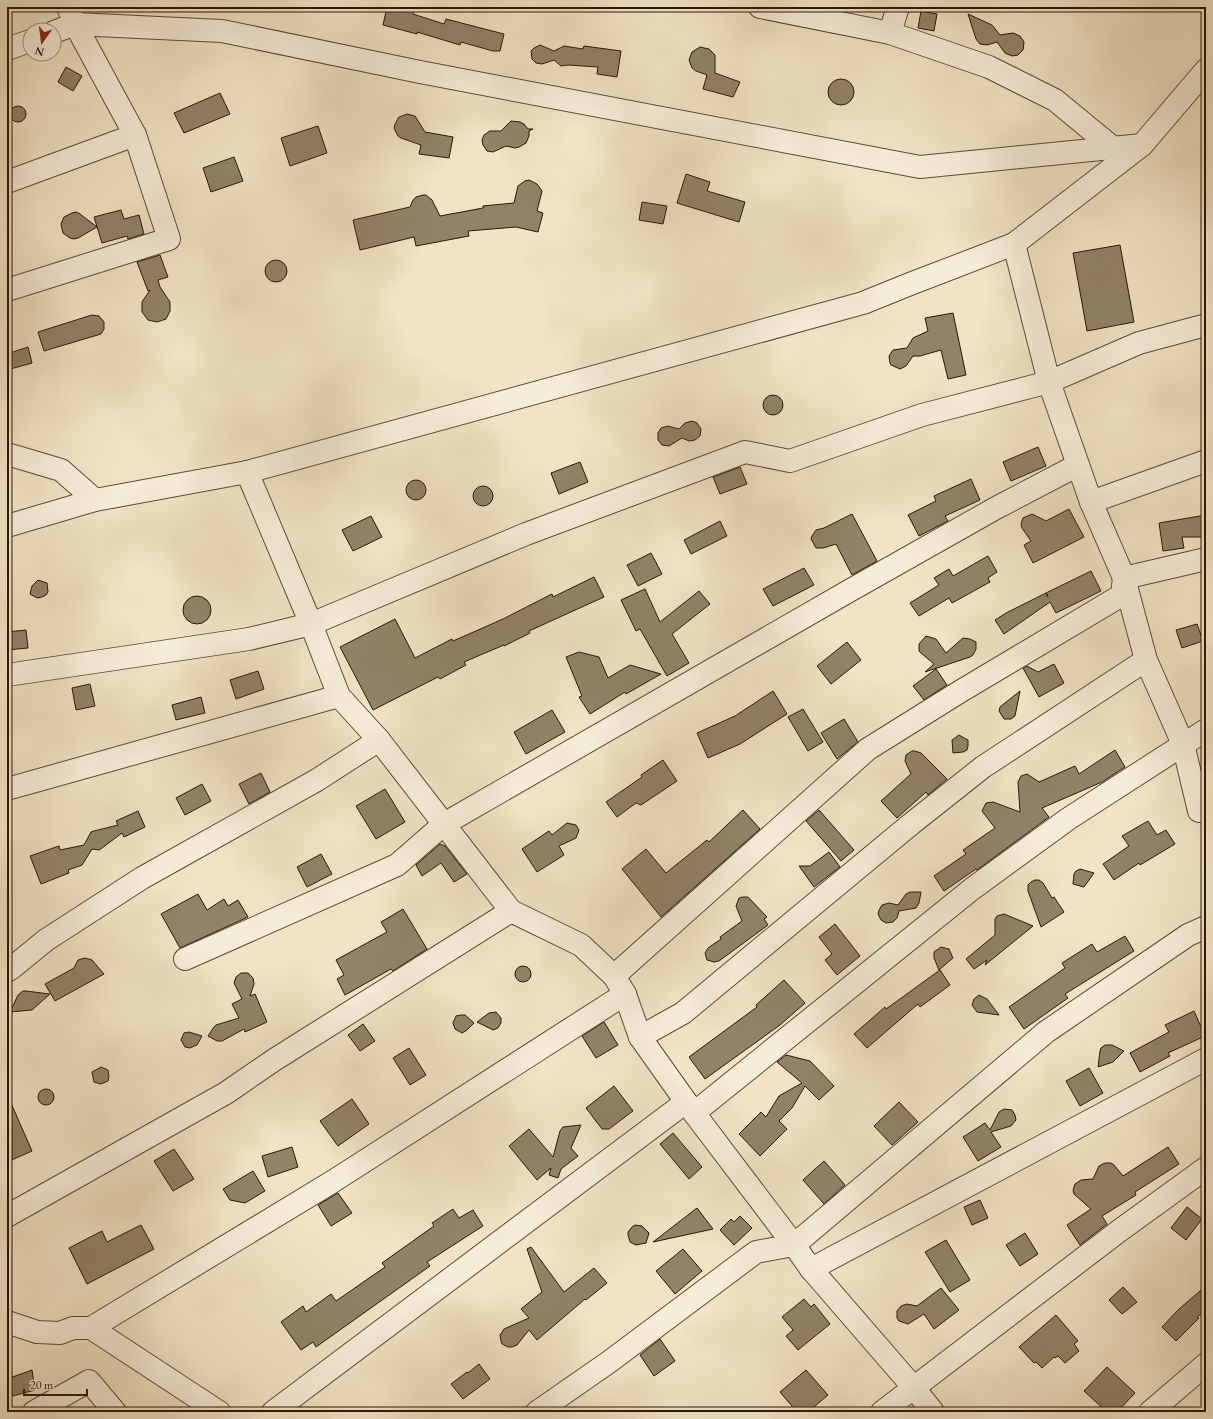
<svg xmlns="http://www.w3.org/2000/svg" width="1213" height="1419" font-family="'EB Garamond',serif">
	<style>
		.building { fill: #918268; stroke: #281905 }
		.lines { fill: none; stroke-linecap: round; stroke-linejoin: round }
		.minor-casing { stroke: #5a4c35; stroke-width: 24 }
		.minor { stroke: #f6edd9; stroke-width: 22 }
	</style>
	<rect width="100%" height="100%" fill="#f1e3c4"/>
	<filter id="stains"><feTurbulence type="fractalNoise" baseFrequency=".005" numOctaves="4"/><feColorMatrix values="0 0 0 0 .2 0 0 0 0 .09 0 0 0 0 .02 0 0 0 .5 -.17"/></filter>
	<radialGradient id="worn" r=".72"><stop offset=".6" stop-color="#630" stop-opacity="0"/><stop offset="1" stop-color="#630" stop-opacity=".3"/></radialGradient>
	<g class="building">
		<polygon points="387,7 415,7 413,14 444,24 446,19 504,34 500,51 493,51 461,42 460,45 417,32 417,34 383,25"/>
		<polygon points="921,11 937,14 934,31 918,28"/>
		<polygon points="968,14 992,25 1000,35 1013,33 1020,36 1024,42 1023,50 1018,55 1012,56 1005,53 997,42 987,45 980,44 976,39"/>
		<polygon points="540,45 554,51 564,46 583,49 584,46 621,51 617,77 597,74 598,67 568,65 561,66 554,60 542,64 536,63 532,59 531,51 534,48"/>
		<polygon points="700,47 709,49 715,55 715,73 740,82 733,97 703,89 707,75 696,71 692,68 689,60 692,52"/>
		<polygon points="66,67 82,76 73,91 58,82"/>
		<circle cx="841" cy="92" r="13"/>
		<polygon points="220,93 230,114 184,133 174,113"/>
		<circle cx="18" cy="114" r="8"/>
		<polygon points="407,114 415,116 425,132 453,137 449,158 419,154 421,145 401,138 398,136 394,128 395,124 399,117"/>
		<polygon points="511,121 520,122 524,124 528,129 533,129 529,131 529,136 526,143 519,147 515,148 506,146 493,152 487,151 483,145 482,140 484,135 490,131 501,131"/>
		<polygon points="318,126 327,153 290,166 281,138"/>
		<polygon points="234,157 243,181 211,192 203,168"/>
		<polygon points="686,174 710,182 707,191 745,202 739,222 677,203"/>
		<polygon points="529,180 537,184 542,191 537,211 543,213 538,232 516,227 468,231 469,236 416,246 414,237 360,250 353,220 410,207 413,200 416,197 423,195 426,195 432,200 440,216 483,208 483,206 514,203 518,186 525,181"/>
		<polygon points="642,202 667,206 663,224 639,220"/>
		<polygon points="121,210 124,219 139,215 144,234 128,239 127,236 102,243 94,217"/>
		<polygon points="76,212 80,214 97,227 78,238 74,239 70,238 63,233 61,224 64,217 72,213"/>
		<polygon points="1120,245 1134,322 1087,331 1073,253"/>
		<polygon points="160,255 168,277 158,280 160,287 170,302 170,311 166,319 157,322 148,320 142,312 142,302 150,290 148,291 137,262"/>
		<circle cx="276" cy="271" r="11"/>
		<polygon points="953,313 966,375 948,379 941,350 920,356 913,356 906,366 900,369 891,365 890,363 889,356 893,350 907,348 913,338 928,331 925,318"/>
		<polygon points="92,315 99,316 104,322 104,329 101,334 44,351 38,332"/>
		<polygon points="28,347 32,363 7,370 7,354"/>
		<circle cx="773" cy="405" r="10"/>
		<polygon points="692,421 697,423 701,429 700,436 695,440 689,441 682,438 669,446 662,445 658,440 658,433 661,428 668,426 679,429 685,423"/>
		<polygon points="1038,447 1046,466 1011,481 1003,462"/>
		<polygon points="580,462 588,482 559,494 551,473"/>
		<polygon points="740,467 747,484 720,494 713,477"/>
		<polygon points="971,479 980,500 945,516 948,521 919,536 908,515 936,501 934,496"/>
		<circle cx="416" cy="490" r="10"/>
		<circle cx="483" cy="496" r="10"/>
		<polygon points="1069,509 1084,537 1033,563 1024,545 1031,541 1022,528 1021,524 1023,518 1032,514 1046,521"/>
		<polygon points="852,514 877,561 852,575 836,544 823,548 816,548 811,539 812,536 816,530 824,528"/>
		<polygon points="1206,515 1206,537 1182,537 1184,548 1163,551 1159,523"/>
		<polygon points="371,516 382,537 353,551 342,530"/>
		<polygon points="720,521 727,536 691,554 684,540"/>
		<polygon points="651,553 662,574 638,586 627,565"/>
		<polygon points="988,556 997,572 988,578 990,582 952,603 949,598 919,616 910,603 939,585 934,578 949,569 953,576"/>
		<polygon points="804,568 814,585 773,606 763,589"/>
		<polygon points="1091,571 1101,591 1056,613 1050,602 1004,634 995,620 1006,613 1046,593 1048,597 1046,593"/>
		<polygon points="594,577 604,597 529,631 530,633 504,646 504,645 464,662 466,665 440,679 438,677 373,710 340,647 395,619 415,658 452,639 453,641 503,619 552,594 553,597"/>
		<polygon points="38,580 47,583 48,592 46,595 42,597 37,598 30,594 32,586"/>
		<polygon points="645,589 660,622 699,591 710,604 672,634 689,663 667,676 640,629 636,631 621,600"/>
		<circle cx="197" cy="610" r="14"/>
		<polygon points="1197,624 1203,641 1182,648 1176,630"/>
		<polygon points="26,630 28,648 7,650 7,632"/>
		<polygon points="926,636 936,639 946,653 963,638 970,639 976,642 976,649 973,655 970,657 925,672 934,664 921,653 919,651 919,644"/>
		<polygon points="847,642 861,660 831,684 817,666"/>
		<polygon points="579,652 599,657 608,678 630,665 661,674 626,694 625,692 590,714 579,697 582,696 566,657"/>
		<polygon points="1054,664 1064,683 1039,697 1023,668 1027,666 1038,672"/>
		<polygon points="936,669 947,685 924,700 913,686"/>
		<polygon points="258,671 264,689 236,699 230,680"/>
		<polygon points="90,684 95,706 76,710 72,688"/>
		<polygon points="773,691 787,714 740,744 708,758 697,733 735,716"/>
		<polygon points="1020,691 1015,716 1011,719 1004,719 999,711 1000,707"/>
		<polygon points="201,697 205,713 176,720 172,705"/>
		<polygon points="803,709 823,742 808,751 788,717"/>
		<polygon points="552,710 565,732 526,754 514,732"/>
		<polygon points="844,719 858,742 837,759 821,733"/>
		<polygon points="959,735 968,740 968,746 967,750 963,752 953,753 952,740"/>
		<polygon points="1115,750 1125,767 1102,782 1042,808 1049,817 977,870 976,869 944,891 934,876 966,854 963,850 995,828 982,811 986,803 993,802 1020,812 1018,782 1021,776 1027,774 1039,782 1075,766 1079,774"/>
		<polygon points="912,751 915,751 921,753 947,779 928,795 926,792 897,818 881,801 911,774 905,761 906,755"/>
		<polygon points="663,760 677,781 641,805 636,803 617,817 606,802 642,777 641,775"/>
		<polygon points="261,773 270,792 249,804 239,784"/>
		<polygon points="202,784 211,801 185,815 176,798"/>
		<polygon points="385,789 405,822 376,839 356,806"/>
		<polygon points="743,810 760,829 661,917 622,869 646,849 666,873 707,840 709,842"/>
		<polygon points="819,810 854,850 841,861 806,821"/>
		<polygon points="138,811 145,827 124,837 122,833 102,848 99,850 92,849 82,865 68,870 69,873 41,884 30,856 59,846 60,850 84,845 91,832 94,831 118,825 116,821"/>
		<polygon points="1148,821 1157,835 1166,830 1175,844 1140,865 1139,863 1114,880 1103,864 1129,846 1122,836"/>
		<polygon points="567,823 576,825 579,830 576,838 559,846 564,855 537,872 522,849 549,831 552,835"/>
		<polygon points="440,844 445,846 467,874 454,882 441,863 422,876 416,865"/>
		<polygon points="829,852 840,867 814,887 799,866 810,866"/>
		<polygon points="321,854 332,874 307,887 297,867"/>
		<polygon points="1080,869 1094,873 1084,887 1073,884 1074,874 1076,871"/>
		<polygon points="1035,880 1039,880 1043,883 1052,898 1054,897 1064,912 1041,927 1028,891 1028,885 1031,882"/>
		<polygon points="910,892 921,892 919,903 916,908 899,911 897,918 893,922 886,923 881,920 878,914 879,910 882,905 889,903 898,905 906,894"/>
		<polygon points="198,894 207,910 224,899 228,906 238,900 248,917 180,948 161,914"/>
		<polygon points="743,897 748,897 767,917 764,919 768,925 719,961 714,962 707,960 705,953 708,948 721,939 720,937 742,921 736,906 739,898"/>
		<polygon points="403,909 427,949 393,971 391,969 345,995 337,979 344,975 336,960 387,932 381,922"/>
		<polygon points="1004,914 1033,926 985,965 987,960 974,969 966,959 995,935 995,919 997,916"/>
		<polygon points="835,924 860,956 837,975 825,960 832,954 819,937"/>
		<polygon points="1125,936 1134,951 1065,994 1068,998 1024,1029 1009,1007 1065,968 1062,963 1092,944 1097,952"/>
		<polygon points="941,947 949,949 953,958 939,970 934,958 934,952"/>
		<polygon points="85,958 92,960 104,974 55,1001 45,984 74,968 78,960"/>
		<circle cx="523" cy="974" r="8"/>
		<polygon points="940,970 950,985 920,1007 918,1004 867,1048 854,1034 885,1007 886,1009"/>
		<polygon points="241,973 248,973 253,978 254,984 250,996 255,994 267,1022 245,1032 244,1029 222,1041 217,1041 208,1036 214,1027 216,1025 239,1018 232,1004 242,999 234,983 236,977"/>
		<polygon points="784,980 805,1003 780,1025 705,1079 689,1057 757,1007 756,1005"/>
		<polygon points="23,991 26,991 50,994 32,1010 10,1012 18,995"/>
		<polygon points="979,995 987,999 999,1015 977,1012 972,1005 974,999"/>
		<polygon points="1194,1011 1205,1036 1168,1053 1170,1056 1140,1072 1130,1053 1169,1032 1165,1025"/>
		<polygon points="496,1012 501,1018 501,1023 498,1028 493,1030 477,1022 489,1013"/>
		<polygon points="461,1015 465,1015 474,1023 467,1030 462,1033 455,1029 453,1023 456,1016"/>
		<polygon points="604,1022 618,1045 596,1058 582,1036"/>
		<polygon points="363,1024 375,1041 360,1051 348,1035"/>
		<polygon points="189,1032 202,1036 197,1045 190,1048 185,1047 181,1040 184,1033"/>
		<polygon points="1105,1045 1112,1045 1124,1051 1113,1062 1098,1067 1100,1051 1101,1048"/>
		<polygon points="409,1048 426,1075 410,1085 393,1058"/>
		<polygon points="786,1055 810,1061 834,1086 819,1100 805,1086 792,1108 779,1121 787,1129 760,1156 739,1134 761,1112 766,1117 779,1096 802,1083 777,1062"/>
		<polygon points="101,1067 108,1070 109,1076 108,1081 101,1084 94,1082 92,1072"/>
		<polygon points="1089,1068 1103,1093 1080,1106 1066,1081"/>
		<polygon points="614,1086 633,1111 609,1129 602,1129 586,1108"/>
		<circle cx="46" cy="1097" r="8"/>
		<polygon points="7,1094 32,1151 7,1162"/>
		<polygon points="352,1099 369,1124 338,1146 320,1121"/>
		<polygon points="899,1102 918,1122 892,1145 874,1126"/>
		<polygon points="1004,1109 1012,1110 1015,1115 1016,1120 1011,1126 991,1132 1001,1147 978,1161 963,1137 985,1123 990,1130 999,1112"/>
		<polygon points="581,1125 571,1148 578,1156 561,1169 558,1178 549,1175 551,1168 537,1180 509,1146 529,1129 553,1157 560,1131 563,1127"/>
		<polygon points="673,1133 702,1167 689,1179 660,1144"/>
		<polygon points="292,1147 298,1167 268,1177 262,1156"/>
		<polygon points="1168,1147 1179,1164 1135,1192 1136,1195 1102,1216 1107,1224 1080,1245 1067,1225 1091,1209 1074,1194 1073,1190 1075,1184 1081,1180 1093,1179 1099,1166 1105,1163 1111,1163 1114,1165 1123,1176"/>
		<polygon points="174,1149 194,1179 173,1191 154,1161"/>
		<polygon points="824,1161 845,1185 824,1204 803,1180"/>
		<polygon points="253,1171 265,1191 245,1203 230,1200 223,1189"/>
		<polygon points="338,1193 352,1213 331,1226 318,1205"/>
		<polygon points="980,1200 988,1218 972,1225 964,1207"/>
		<polygon points="1187,1207 1202,1219 1186,1240 1171,1228"/>
		<polygon points="697,1208 713,1229 653,1242"/>
		<polygon points="453,1209 459,1218 473,1210 483,1226 427,1262 430,1266 316,1347 313,1342 301,1350 281,1322 303,1306 306,1312 331,1294 336,1301 385,1267 382,1263 434,1226 432,1223"/>
		<polygon points="740,1216 752,1228 734,1245 720,1230 731,1219 734,1222"/>
		<polygon points="141,1225 154,1249 87,1284 69,1248 102,1231 107,1242"/>
		<polygon points="635,1225 642,1226 649,1233 646,1243 636,1245 630,1242 628,1235 628,1232 632,1227"/>
		<polygon points="1025,1233 1038,1254 1020,1266 1006,1245"/>
		<polygon points="946,1240 970,1280 950,1292 925,1252"/>
		<polygon points="531,1247 564,1292 594,1268 607,1283 586,1300 585,1299 537,1340 529,1330 517,1345 512,1347 508,1347 502,1344 501,1341 500,1335 504,1329 529,1318 521,1309 542,1292 527,1249"/>
		<polygon points="683,1249 702,1271 675,1294 656,1271"/>
		<polygon points="1206,1286 1206,1310 1197,1317 1199,1318 1176,1341 1162,1327 1179,1309"/>
		<polygon points="1123,1287 1137,1302 1122,1314 1109,1300"/>
		<polygon points="941,1288 959,1310 934,1329 924,1314 908,1324 899,1321 897,1318 897,1311 901,1306 907,1304 917,1306"/>
		<polygon points="804,1299 811,1307 814,1304 830,1324 798,1350 786,1336 793,1330 782,1317"/>
		<polygon points="1056,1315 1078,1341 1074,1344 1079,1351 1065,1363 1058,1356 1055,1358 1054,1357 1042,1368 1036,1362 1034,1363 1019,1347"/>
		<polygon points="660,1339 675,1361 654,1376 640,1355"/>
		<polygon points="479,1364 490,1379 463,1399 451,1384 467,1372 468,1373"/>
		<polygon points="1107,1367 1135,1393 1117,1412 1107,1412 1084,1391"/>
		<polygon points="32,1370 35,1390 13,1396 7,1387 7,1379"/>
		<polygon points="806,1370 828,1395 808,1412 797,1412 780,1392"/>
	</g>
	<g class="lines">
		<defs>
			<g id="minor">
				<polyline points="760,7 890,33 989,67 1055,100 1112,147"/>
				<polyline points="54,32 75,24 222,31 420,72 920,167 1142,145"/>
				<polyline points="890,33 898,7"/>
				<polyline points="7,49 30,41"/>
				<polyline points="7,182 135,135"/>
				<polyline points="1014,244 1049,382 1091,502 1124,578 1146,660 1183,744 1199,811 1206,809"/>
				<polyline points="7,290 169,239 135,135 75,24 68,7"/>
				<polyline points="7,454 61,470 95,500"/>
				<polyline points="247,472 311,624 339,696 379,740 511,911 581,945 614,976 625,994 640,1037 694,1113 794,1245 811,1269 914,1388 933,1412"/>
				<polyline points="1091,502 1206,461"/>
				<polyline points="7,526 95,500 247,472 863,303 910,284 1014,244 1142,145 1206,70"/>
				<polyline points="7,675 249,639 311,624 526,534 745,452 790,461 922,415 1049,382 1139,343 1206,325"/>
				<polyline points="7,789 339,696"/>
				<polyline points="185,959 397,865 444,824 849,591 996,508 1078,465"/>
				<polyline points="7,971 13,967 46,940 142,878 317,780 379,740"/>
				<polyline points="614,976 868,749 961,691 1122,595 1124,578 1206,559"/>
				<polyline points="640,1037 683,1013 911,824 983,767 1146,660"/>
				<polyline points="694,1113 972,889 1068,819 1206,730"/>
				<polyline points="7,1216 226,1093 274,1060 511,911"/>
				<polyline points="811,1269 1206,1059"/>
				<polyline points="7,1322 37,1332 60,1333 73,1328 91,1328 219,1412"/>
				<polyline points="91,1328 332,1182 625,994"/>
				<polyline points="34,1412 89,1381 115,1412"/>
				<polyline points="273,1412 686,1102"/>
				<polyline points="537,1412 609,1362 756,1252 794,1245 1046,1032 1188,935 1206,927"/>
				<polyline points="882,1412 1119,1231 1206,1168"/>
				<polyline points="1150,1412 1206,1364"/>
			</g>
		</defs>
		<use href="#minor" class="minor-casing"/>
		<use href="#minor" class="minor"/>
	</g>
	<rect width="1213" height="1419" fill="none" stroke="#f1e3c4" stroke-width="24"/>
	<rect x="8" y="8" width="1197" height="1403" fill="none" stroke="#281905" stroke-width="2"/>
	<rect x="12" y="12" width="1189" height="1395" fill="none" stroke="#281905"/>
	<g transform="translate(42 42) rotate(194)"><circle r="19" fill="#f6edd9" stroke="#a49884"/>
	<path d="M0-3L7 15L0 10L-7 15Z" fill="#8f2418"/>
	<text y="-6" font-size="11" font-weight="bold" text-anchor="middle" fill="#281905">N</text>
	</g>
	<path d="M24 1389v6h63v-6" fill="none" stroke="#281905" stroke-width="2"/>
	<text x="30" y="1389" font-size="12" fill="#281905" stroke="#f6edd9" stroke-width="3" paint-order="stroke">20 m</text>
	<rect width="100%" height="100%" filter="url(#stains)"/>
	<rect width="100%" height="100%" fill="url(#worn)"/>
</svg>
